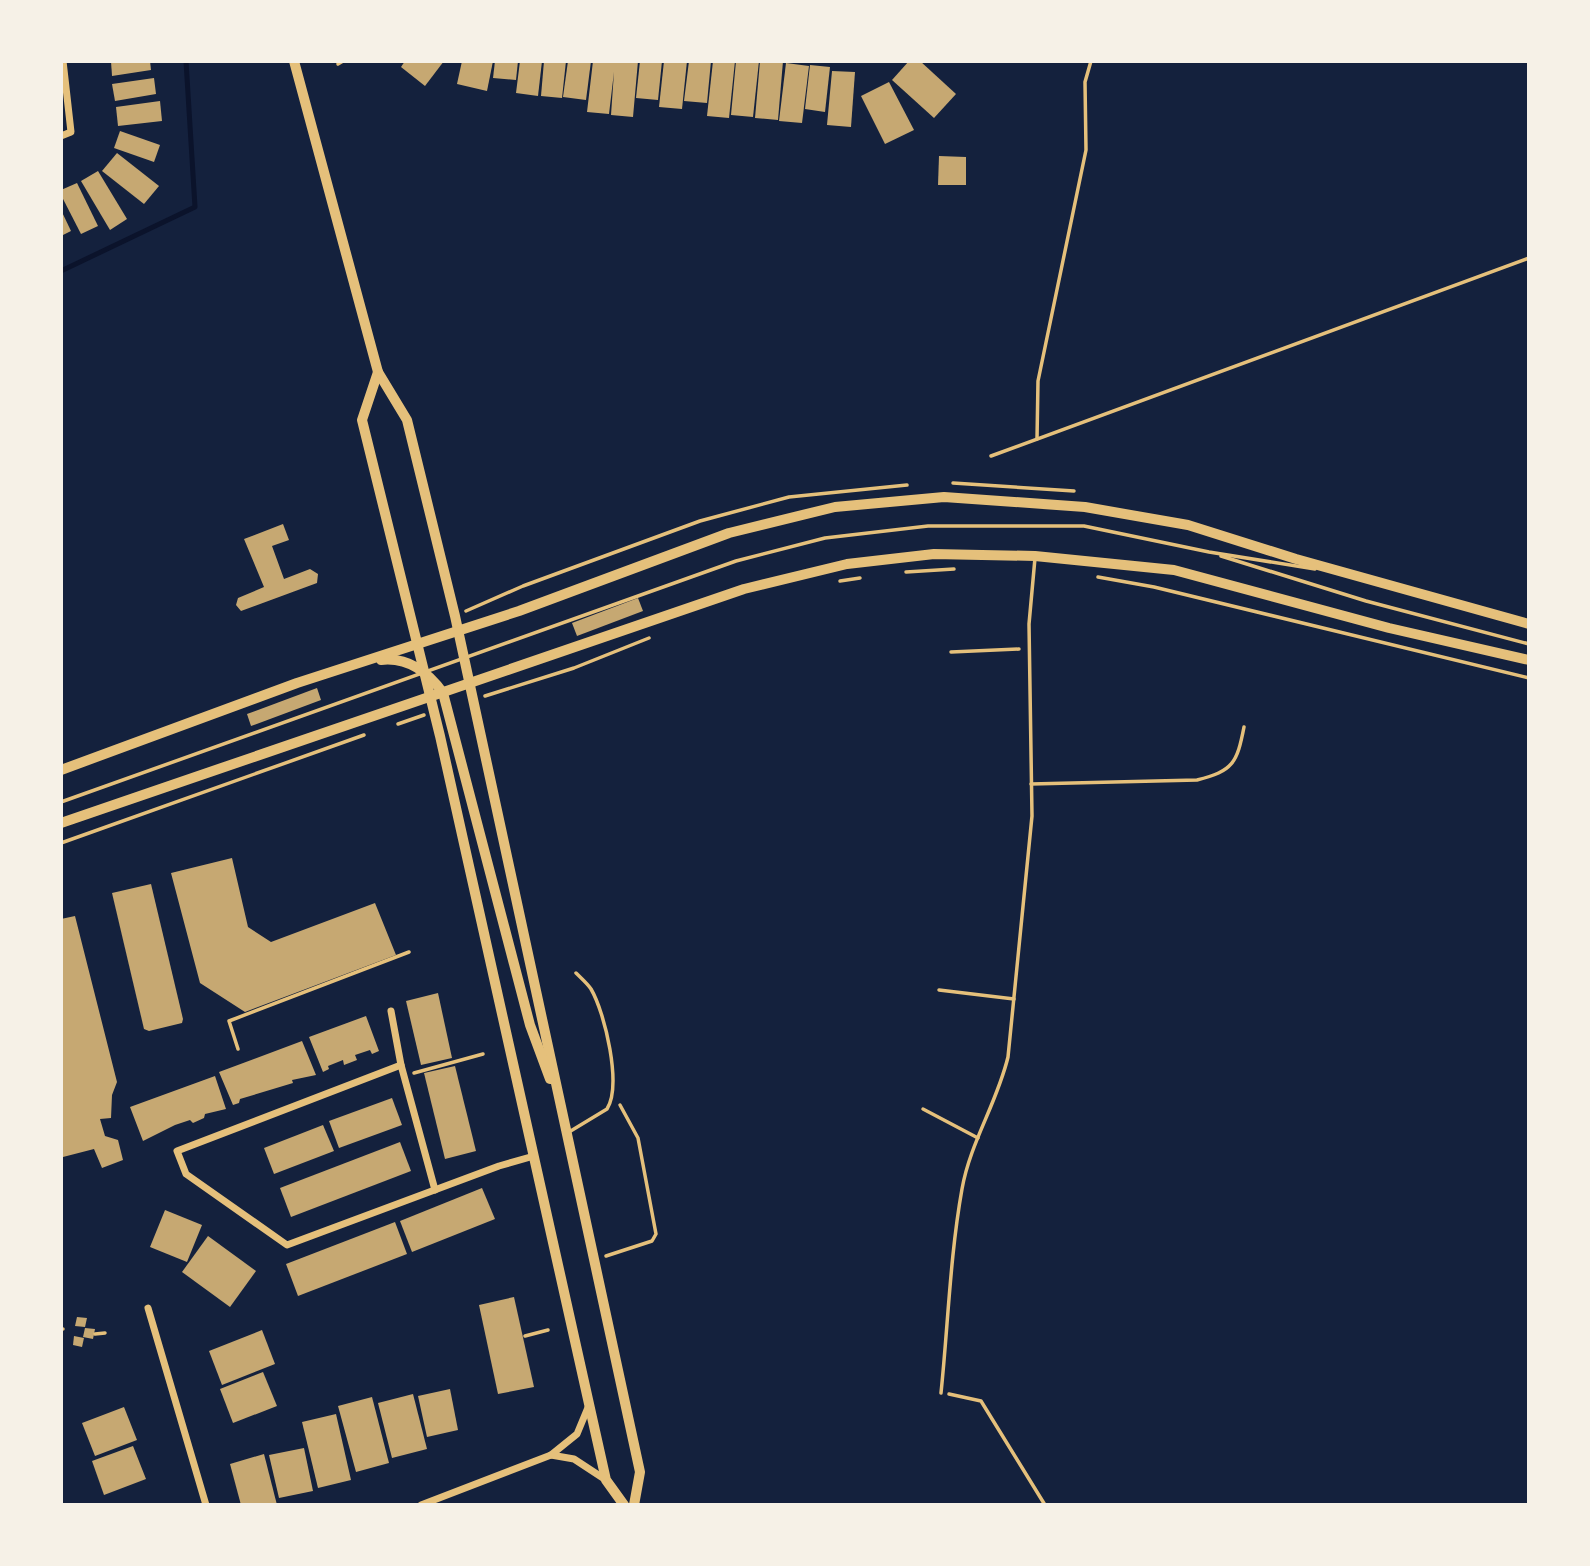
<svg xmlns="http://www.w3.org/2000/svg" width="1590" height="1566" font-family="'Source Serif 4',serif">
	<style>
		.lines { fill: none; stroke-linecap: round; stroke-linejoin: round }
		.stream { stroke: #0b132b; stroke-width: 5 }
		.building { fill: #c6a872 }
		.path { stroke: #e5c07b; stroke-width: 3.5 }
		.service { stroke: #e5c07b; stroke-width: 3.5 }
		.minor { stroke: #e5c07b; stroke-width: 7 }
		.secondary { stroke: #e5c07b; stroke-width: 10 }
	</style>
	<rect width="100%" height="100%" fill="#14213d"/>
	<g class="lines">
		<polyline class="stream" points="61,271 195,207 186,61"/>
	</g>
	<g class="building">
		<polygon points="111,61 150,61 151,70 112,76"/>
		<polygon points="405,61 444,61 425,86 401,67"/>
		<polygon points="462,61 493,61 487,91 457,84"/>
		<polygon points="495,61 518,61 516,80 493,78"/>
		<polygon points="520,61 542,61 538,96 516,93"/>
		<polygon points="544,61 566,61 562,98 541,96"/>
		<polygon points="568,61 591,61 586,100 563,97"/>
		<polygon points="593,61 638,61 633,117 611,115 614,72 609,114 587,112"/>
		<polygon points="640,61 662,61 658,100 636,98"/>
		<polygon points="664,61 687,61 682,109 659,107"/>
		<polygon points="689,61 711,61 707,103 684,101"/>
		<polygon points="713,61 735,61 729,118 707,116"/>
		<polygon points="736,61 759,61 753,117 731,115"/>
		<polygon points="760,61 783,61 778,120 755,118"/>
		<polygon points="909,61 920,61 956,94 934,118 892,80"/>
		<polygon points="786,63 809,66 802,123 779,121"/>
		<polygon points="810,65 830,67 825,112 805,109"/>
		<polygon points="832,71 855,72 851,127 827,125"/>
		<polygon points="154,78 156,94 115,101 112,84"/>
		<polygon points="889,82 914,130 885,144 861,96"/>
		<polygon points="160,101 162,121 118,126 116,107"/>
		<polygon points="120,131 160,145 154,162 114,148"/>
		<polygon points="117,153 159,186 144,204 102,171"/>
		<polygon points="939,156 966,157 966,185 938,185"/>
		<polygon points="98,171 127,219 110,230 81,181"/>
		<polygon points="77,183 98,226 81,234 61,195 61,190"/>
		<polygon points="61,210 71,231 61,236"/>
		<polygon points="283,524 289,540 272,546 284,579 310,569 318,574 317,583 241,611 236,605 238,598 264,587 244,539"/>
		<polygon points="638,598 643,611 577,636 572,623"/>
		<polygon points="317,688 321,700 251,726 247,714"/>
		<polygon points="232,858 248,927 271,942 375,903 396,955 245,1012 200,983 171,873"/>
		<polygon points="151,884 183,1019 182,1023 149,1031 144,1029 112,893"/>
		<polygon points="75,916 117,1082 112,1095 111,1118 100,1119 105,1136 118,1140 123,1160 102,1168 94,1149 63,1157 61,1150 61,919"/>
		<polygon points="438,993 452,1058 421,1065 406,1001"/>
		<polygon points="366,1016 379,1051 372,1054 370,1050 355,1055 357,1060 344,1065 343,1060 328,1066 329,1069 323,1072 309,1037"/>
		<polygon points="302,1041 316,1075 292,1080 293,1083 240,1099 239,1103 233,1105 219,1072"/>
		<polygon points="455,1066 476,1151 445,1159 424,1073"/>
		<polygon points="215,1076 226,1109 205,1114 204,1118 193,1123 190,1120 175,1125 143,1141 130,1107"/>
		<polygon points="392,1098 402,1125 339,1148 329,1121"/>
		<polygon points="323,1125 334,1151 274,1174 264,1148"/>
		<polygon points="400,1142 411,1171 291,1217 280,1188"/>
		<polygon points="482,1188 495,1219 412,1252 400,1221"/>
		<polygon points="165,1210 202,1225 187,1262 150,1247"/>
		<polygon points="395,1222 407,1254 298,1296 286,1264"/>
		<polygon points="208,1236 256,1271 230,1307 182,1272"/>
		<polygon points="514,1297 534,1387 498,1394 479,1305"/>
		<polygon points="77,1317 87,1318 85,1327 75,1326"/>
		<polygon points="85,1328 95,1329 93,1339 83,1337"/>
		<polygon points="262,1330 275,1364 222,1385 209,1351"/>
		<polygon points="74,1336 84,1338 82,1347 73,1345"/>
		<polygon points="263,1372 277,1406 233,1423 220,1389"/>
		<polygon points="450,1389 458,1430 427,1437 418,1396"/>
		<polygon points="413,1394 427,1449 392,1458 378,1403"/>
		<polygon points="372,1397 389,1463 356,1472 338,1406"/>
		<polygon points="124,1407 137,1440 95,1456 82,1423"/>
		<polygon points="336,1414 351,1480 318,1488 302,1422"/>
		<polygon points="133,1446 146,1479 104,1495 92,1461"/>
		<polygon points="304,1448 313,1491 279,1498 269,1455"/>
		<polygon points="264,1454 277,1505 241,1505 230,1464"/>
	</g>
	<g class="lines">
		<g class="path">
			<polyline points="338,64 343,61"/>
			<polyline points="1037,439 1038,381 1086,150 1085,82 1091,61"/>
			<polyline points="991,456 1529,258"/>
			<polyline points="953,483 1074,491"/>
			<polyline points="906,572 954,569"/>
			<polyline points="1098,577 1154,587 1529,678"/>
			<polyline points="840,581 860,578"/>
			<polyline points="466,611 523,586 700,521 789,497 907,485"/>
			<polyline points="951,652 1019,649"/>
			<polyline points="485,696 574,668 649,638"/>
			<polyline points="398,724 424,715"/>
			<polyline points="61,843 364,735"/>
			<polyline points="414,1073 483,1054"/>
			<polyline points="606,1256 652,1241 656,1234 638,1138 620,1105"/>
			<polyline points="61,1329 63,1329"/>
			<polyline points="95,1334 105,1333"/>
			<polyline points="525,1336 548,1330"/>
			<polyline points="949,1394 981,1401 1045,1505"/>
		</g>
		<g class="service">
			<polyline points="1221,556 1366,601 1529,644"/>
			<path d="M1031,784l166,-4c36,-9 40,-17 47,-53"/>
			<polyline points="61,802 736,561 825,538 928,526 1084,526 1209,552 1315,569"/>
			<polyline points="939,990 1014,999"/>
			<polyline points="238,1049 229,1021 409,952"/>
			<polyline points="923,1109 978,1138"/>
			<path d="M569,1132l38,-23c15,-24 -2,-96 -16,-120 -4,-6 -10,-11 -15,-16"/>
			<path d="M941,1393c7,-67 9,-137 21,-204 8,-46 35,-86 46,-132l24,-241 -3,-192 6,-66"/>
		</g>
		<g class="minor">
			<polyline points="61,136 71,132 63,61"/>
			<polyline points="391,1011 401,1065 435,1190"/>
			<polyline points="401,1065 177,1151 186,1174 287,1245 499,1166 534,1156"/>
			<polyline points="148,1308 206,1505"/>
			<polyline points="551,1455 574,1459 606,1480"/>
			<polyline points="421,1505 551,1455 577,1434 589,1405"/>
		</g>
		<g class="secondary">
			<polyline points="294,61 378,372 407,420 455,616 640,1472 634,1505"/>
			<polyline points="378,372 362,420 440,736 606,1480 624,1505"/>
			<path d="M381,660c27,-3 47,12 62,33l87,332 20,54"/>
			<polyline points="61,770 297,683 519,611 729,533 835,507 944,497 1085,507 1188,525 1296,559 1529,624"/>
			<polyline points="61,823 744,589 847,564 934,554 1035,556 1174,570 1389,628 1529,660"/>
		</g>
	</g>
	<rect width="1590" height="1566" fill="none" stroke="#f6f1e7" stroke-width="126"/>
</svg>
